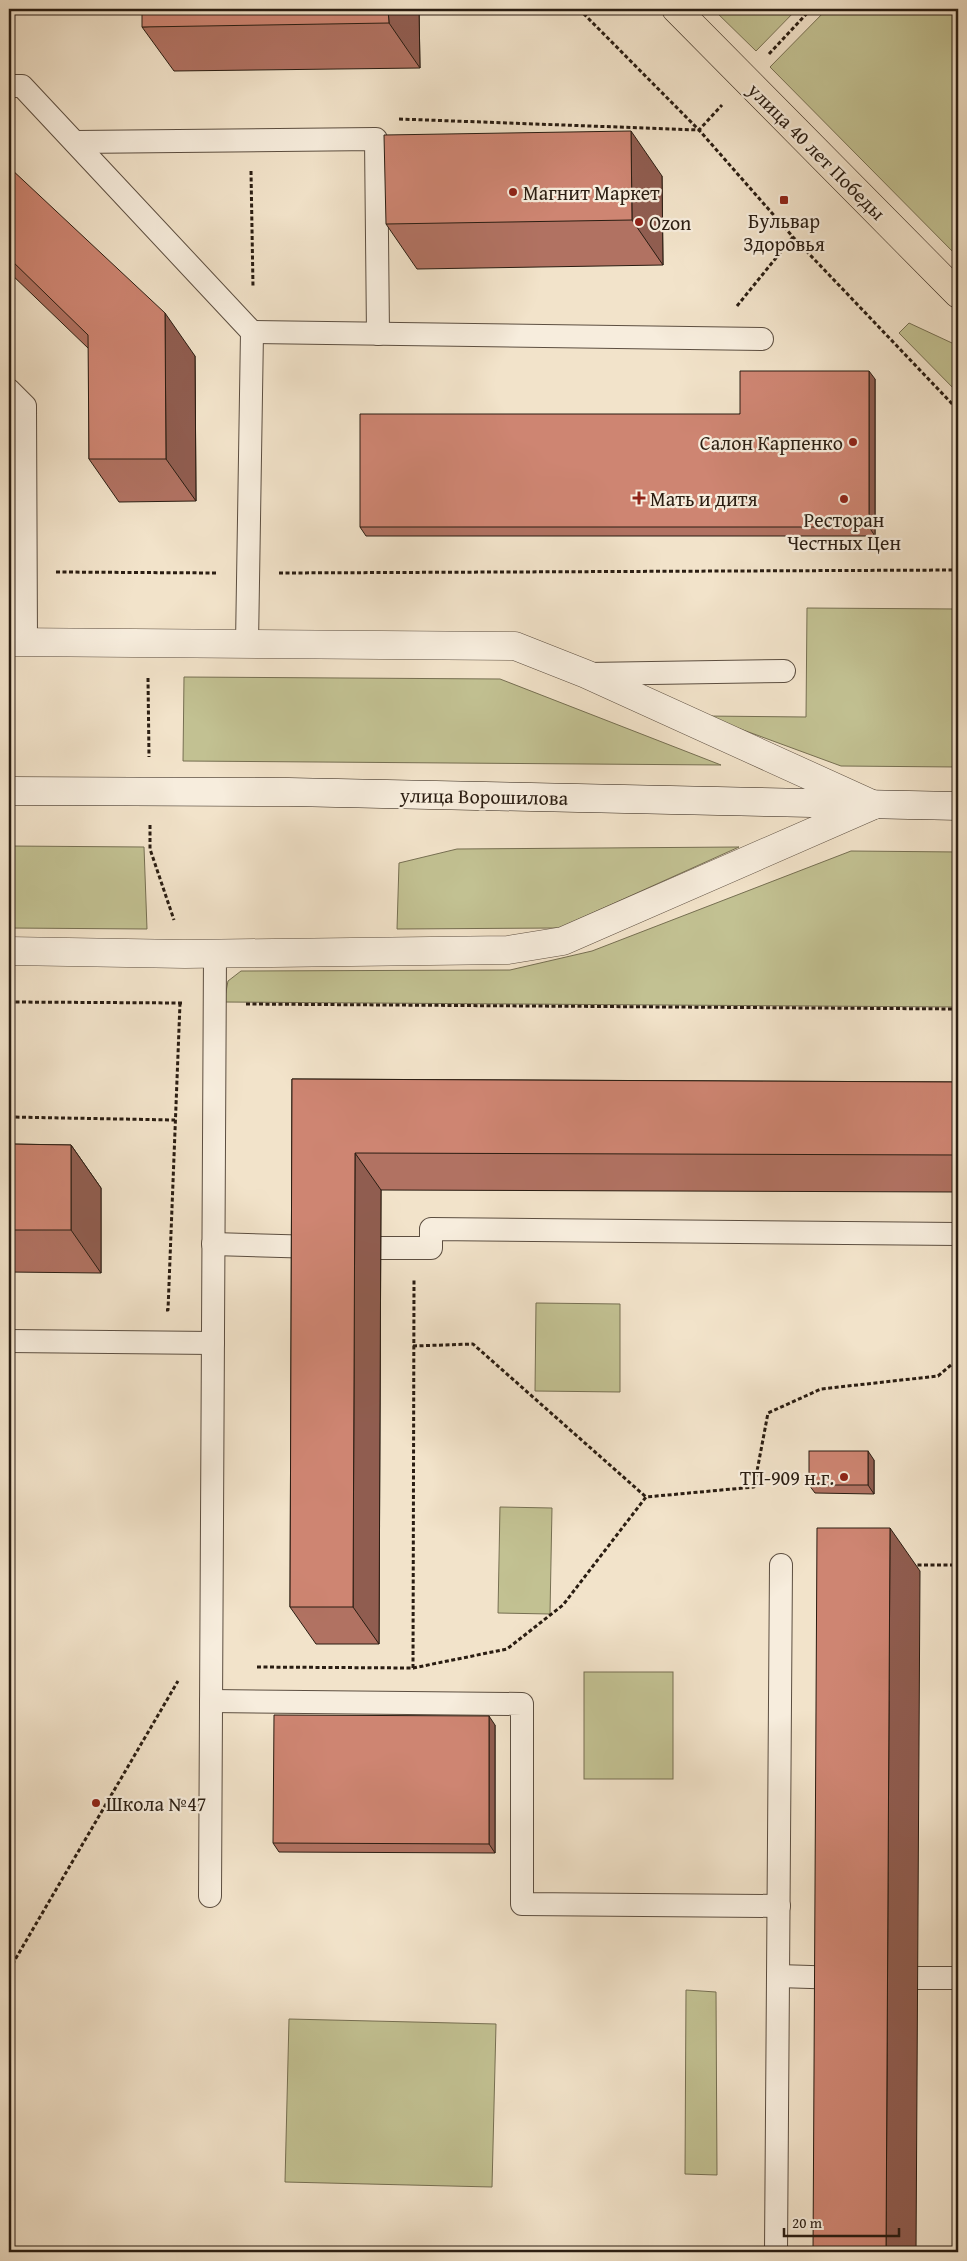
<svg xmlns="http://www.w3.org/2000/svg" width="967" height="2261" font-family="'Gentium Book Plus',serif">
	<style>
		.green { fill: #c2c192; stroke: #766f52 }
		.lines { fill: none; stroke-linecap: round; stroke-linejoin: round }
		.service-casing { stroke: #5c4e40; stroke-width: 24 }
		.minor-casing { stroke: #5c4e40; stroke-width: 29 }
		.secondary-casing { stroke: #2a1d12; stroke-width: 29 }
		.primary-casing { stroke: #2a1d12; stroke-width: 29 }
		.path { stroke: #2a1d12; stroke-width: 3; stroke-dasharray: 4 2.5; stroke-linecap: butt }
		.service { stroke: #f7eddd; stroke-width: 22 }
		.minor { stroke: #f7eddd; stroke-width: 28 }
		.secondary { stroke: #f7eddd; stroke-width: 28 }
		.primary { stroke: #f2e3ca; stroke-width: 28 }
		.wall { fill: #b17262; stroke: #2a1d12 }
		.shaded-wall { fill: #905d50; stroke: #2a1d12 }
		.building { fill: #ce8572; stroke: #2a1d12 }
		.poi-dot { fill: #8f2418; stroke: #f7eddd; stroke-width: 2 }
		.labels { text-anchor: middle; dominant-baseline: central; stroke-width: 4.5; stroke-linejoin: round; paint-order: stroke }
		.street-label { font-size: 20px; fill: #2a1d12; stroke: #f7eddd }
		.poi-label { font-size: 20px; fill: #2a1d12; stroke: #f7eddd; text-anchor: start }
	</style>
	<rect width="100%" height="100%" fill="#f2e3ca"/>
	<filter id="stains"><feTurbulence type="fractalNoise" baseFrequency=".004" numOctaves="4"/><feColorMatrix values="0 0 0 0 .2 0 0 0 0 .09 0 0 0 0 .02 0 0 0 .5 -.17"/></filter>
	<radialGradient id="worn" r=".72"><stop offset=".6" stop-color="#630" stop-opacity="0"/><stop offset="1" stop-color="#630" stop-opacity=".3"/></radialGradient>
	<g class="green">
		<polygon points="713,9 797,9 756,51"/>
		<polygon points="827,9 958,9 958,257 770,67"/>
		<polygon points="909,323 952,343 958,349 958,393 899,333"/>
		<polygon points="807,608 958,609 958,767 841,766 705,716 806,717"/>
		<polygon points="184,677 500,679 721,765 183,761"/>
		<polygon points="9,846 144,847 147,929 9,928"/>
		<polygon points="739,847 559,928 397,929 399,863 457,849"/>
		<polygon points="851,851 958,852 958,1007 224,1002 228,981 241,971 510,970 592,951"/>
		<polygon points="536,1303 620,1304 620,1392 535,1391"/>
		<polygon points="500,1507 552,1508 550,1614 498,1613"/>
		<rect x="584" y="1672" width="89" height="107"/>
		<polygon points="686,1990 716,1992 717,2175 685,2174"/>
		<polygon points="289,2019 496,2024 492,2187 285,2182"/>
	</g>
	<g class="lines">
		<defs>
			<g id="service">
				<polyline points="9,86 22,86 252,332 247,644"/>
				<polyline points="75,142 376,139 378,334"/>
				<polyline points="252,332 762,339"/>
				<polyline points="9,390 25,406 26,643"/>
				<polyline points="587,674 784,671"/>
				<polyline points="213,1244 317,1247"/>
				<polyline points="380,1248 431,1248 431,1229 958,1234"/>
				<polyline points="9,1341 213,1343"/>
				<polyline points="211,1701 522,1704 522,1904 779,1906"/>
				<polyline points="210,1896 215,954"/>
				<polyline points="778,1976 843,1978"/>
				<polyline points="918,1978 958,1978"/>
				<polyline points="776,2252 781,1565"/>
			</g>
			<g id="minor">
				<polyline points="9,642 515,646 586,674 874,805"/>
				<polyline points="9,951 185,954 508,950 563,941 874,805"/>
			</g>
			<polyline id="secondary" points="9,791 289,792 958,806"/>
			<polyline id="primary" points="676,9 958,294"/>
		</defs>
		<use href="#service" class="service-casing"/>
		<use href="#minor" class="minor-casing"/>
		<use href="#secondary" class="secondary-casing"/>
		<use href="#primary" class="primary-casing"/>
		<g class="path">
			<polyline points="579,9 699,130 793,237 958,410"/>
			<polyline points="769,54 811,9"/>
			<polyline points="399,119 699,130 722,105"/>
			<polyline points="251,171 253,287"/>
			<polyline points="737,306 793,237"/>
			<polyline points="56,572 218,573"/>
			<polyline points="279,573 958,570"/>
			<polyline points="148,678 149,757"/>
			<polyline points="150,825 150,849 174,920"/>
			<polyline points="9,1002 183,1003"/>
			<polyline points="246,1004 958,1009"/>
			<polyline points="9,1117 175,1120"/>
			<polyline points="166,1310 168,1310 180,1003"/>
			<polyline points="413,1346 473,1344 646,1497"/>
			<polyline points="911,1565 958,1565"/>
			<polyline points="257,1667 413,1668 414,1280"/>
			<polyline points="413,1668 507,1649 563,1605 646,1497 754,1487 768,1413 821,1389 938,1376 958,1359"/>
			<polyline points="9,1970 178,1681"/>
		</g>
		<use href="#service" class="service"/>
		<use href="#minor" class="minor"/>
		<use href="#secondary" class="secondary"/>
		<use href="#primary" class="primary"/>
	</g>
	<g class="wall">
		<polygon points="419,9 420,68 174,71 142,27"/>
		<polygon points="9,167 195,356 196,501 119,502 89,459 89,349 9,272"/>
		<polygon points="662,176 663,265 417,269 386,224"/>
		<polygon points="875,379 875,536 366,536 360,527 740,414"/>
		<polygon points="292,1079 958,1082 958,1192 381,1190 379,1644 316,1644 290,1607"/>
		<polygon points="9,1144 71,1145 101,1188 101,1273 9,1272"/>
		<polygon points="874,1460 874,1494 815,1493 809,1485"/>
		<polygon points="495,1725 495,1853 279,1852 273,1843"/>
	</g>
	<g class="shaded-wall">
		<polygon points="388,9 419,9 420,68 389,23"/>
		<polygon points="631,131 662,176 663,265 632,220"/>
		<polygon points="165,313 195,356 196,501 166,459"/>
		<polygon points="869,371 875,379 875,536 869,527"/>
		<polygon points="71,1145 101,1188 101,1273 71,1230"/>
		<polygon points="355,1153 381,1190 379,1644 353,1607"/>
		<polygon points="868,1451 874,1460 874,1494 868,1485"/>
		<polygon points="890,1528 920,1571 916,2252 886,2252"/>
		<polygon points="489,1716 495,1725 495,1853 489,1844"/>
	</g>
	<g class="building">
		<polygon points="142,9 388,9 389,23 142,27"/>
		<polygon points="631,131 632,220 386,224 384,135"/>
		<polygon points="9,167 165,313 166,459 89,459 88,335 9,258"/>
		<polygon points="740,371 869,371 869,527 360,527 360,414 740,414"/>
		<polygon points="292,1079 958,1082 958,1155 355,1153 353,1607 290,1607"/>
		<polygon points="9,1144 71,1145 71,1230 9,1230"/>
		<rect x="809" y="1451" width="59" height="34"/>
		<polygon points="817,1528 890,1528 886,2252 813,2252"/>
		<polygon points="274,1715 489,1716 489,1844 273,1843"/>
	</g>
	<g class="poi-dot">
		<circle cx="513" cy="192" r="5"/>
		<rect x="779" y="195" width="10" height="10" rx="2.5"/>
		<circle cx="639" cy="222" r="5"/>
		<circle cx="853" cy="442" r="5"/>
		<path d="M636.5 490.5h5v5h5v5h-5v5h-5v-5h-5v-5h5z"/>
		<circle cx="844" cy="499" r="5"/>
		<circle cx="844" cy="1477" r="5"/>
		<circle cx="96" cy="1803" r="5"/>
	</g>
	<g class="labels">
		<g class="street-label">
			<text transform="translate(817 151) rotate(45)">улица 40 лет Победы</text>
			<text transform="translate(484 796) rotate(1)">улица Ворошилова</text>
		</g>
		<g class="poi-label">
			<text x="523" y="192">Магнит Маркет</text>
			<text x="784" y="220" text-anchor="middle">Бульвар<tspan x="784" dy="23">Здоровья</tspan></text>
			<text x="649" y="222">Ozon</text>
			<text x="843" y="442" text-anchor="end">Салон Карпенко</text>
			<text x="650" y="498">Мать и дитя</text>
			<text x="844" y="519" text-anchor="middle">Ресторан<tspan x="844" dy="23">Честных Цен</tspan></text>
			<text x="834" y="1477" text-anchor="end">ТП-909 н.г.</text>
			<text x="106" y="1803">Школа №47</text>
		</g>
	</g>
	<rect width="967" height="2261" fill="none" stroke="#f2e3ca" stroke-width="30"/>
	<rect x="10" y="10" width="947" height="2241" fill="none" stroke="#2a1d12" stroke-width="2.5"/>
	<rect x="15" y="15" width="937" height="2231" fill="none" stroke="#2a1d12"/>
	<path d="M784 2228v8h115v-8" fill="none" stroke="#2a1d12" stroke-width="2.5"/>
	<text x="792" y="2228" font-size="15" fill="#2a1d12" stroke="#f7eddd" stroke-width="4" paint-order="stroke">20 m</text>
	<rect width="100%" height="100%" filter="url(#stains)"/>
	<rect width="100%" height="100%" fill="url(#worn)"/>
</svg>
